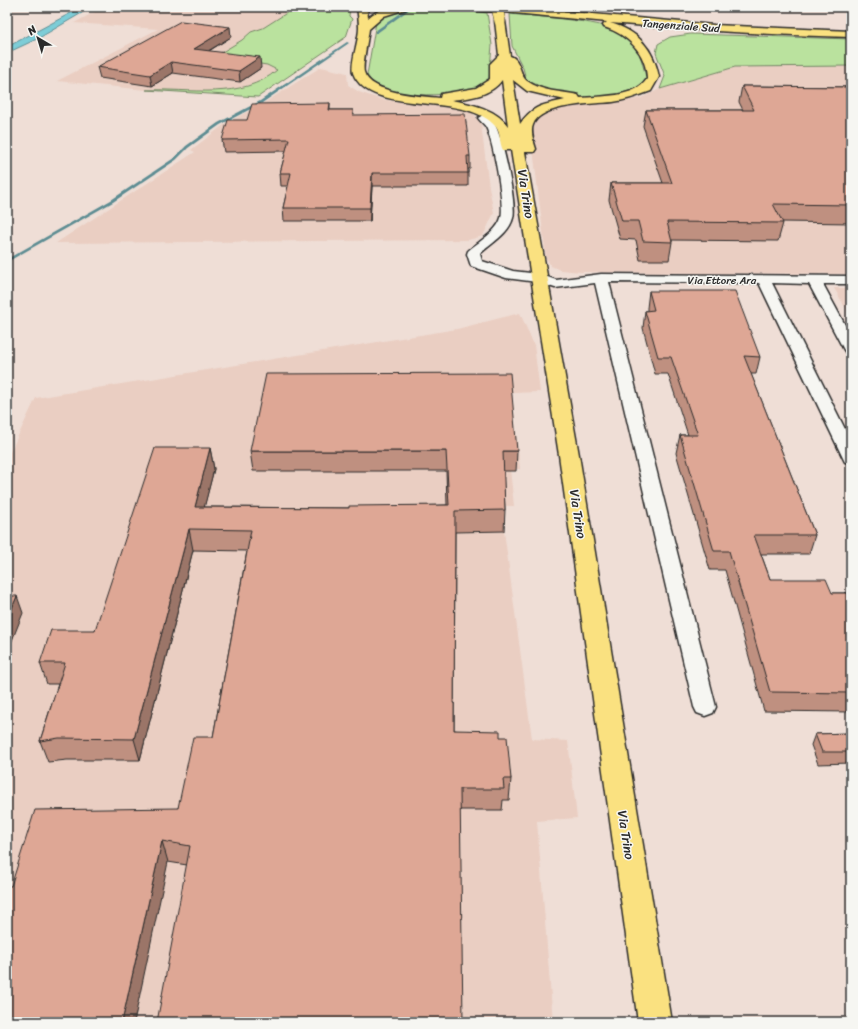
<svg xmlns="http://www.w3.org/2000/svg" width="858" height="1029" font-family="Sriracha,sans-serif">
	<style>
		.built { fill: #eacec2 }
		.green { fill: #bae29e; stroke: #728664 }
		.water { fill: #7dcdd7; stroke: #5c8c92 }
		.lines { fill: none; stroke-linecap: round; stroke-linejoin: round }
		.stream { fill: #5c8c92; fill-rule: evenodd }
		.minor-casing { stroke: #2b2b2b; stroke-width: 3 }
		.primary-casing { stroke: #2b2b2b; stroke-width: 3 }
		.minor { fill: #f6f6f2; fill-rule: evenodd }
		.primary { fill: #fae180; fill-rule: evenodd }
		.primary-bridge-casing { stroke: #2b2b2b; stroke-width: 12; stroke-linecap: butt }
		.primary-bridge { stroke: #fae180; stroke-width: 11 }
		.wall { fill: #bf9080; stroke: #2b2b2b }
		.shaded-wall { fill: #9b7568; stroke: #2b2b2b }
		.building { fill: #dea795; stroke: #2b2b2b }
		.labels { text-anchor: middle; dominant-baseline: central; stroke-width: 3; stroke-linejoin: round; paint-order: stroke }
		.far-street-label { font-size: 11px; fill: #2b2b2b; stroke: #f6f6f2 }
		.street-label { font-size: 13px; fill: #2b2b2b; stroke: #f6f6f2 }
	</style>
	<rect width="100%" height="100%" fill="#efded6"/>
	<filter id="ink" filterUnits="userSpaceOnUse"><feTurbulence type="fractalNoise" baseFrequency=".025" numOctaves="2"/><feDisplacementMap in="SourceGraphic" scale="8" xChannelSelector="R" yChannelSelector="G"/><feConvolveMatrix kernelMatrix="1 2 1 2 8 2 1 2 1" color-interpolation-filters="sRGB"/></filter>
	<g filter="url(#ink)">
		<g class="built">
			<polygon points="104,7 350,7 349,16 352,19 346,37 258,97 146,90 57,81 158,29 74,23"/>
			<polygon points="851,66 851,274 581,272 560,270 551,266 546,258 530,124 538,116 551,110 570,105 615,103 641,98 660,89 735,67"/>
			<polygon points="321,67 347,73 348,85 359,92 380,99 407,103 438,104 460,108 473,113 481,124 489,187 494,213 483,236 468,240 56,243 195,152 191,150 225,124 267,101"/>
			<polygon points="834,288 851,288 851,317 850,316"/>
			<polygon points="520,313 534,345 540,392 512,393 520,469 510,469 514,506 503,506 504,531 532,739 568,741 577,818 537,821 553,1022 7,1022 7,459 36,398 457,329"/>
		</g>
		<g class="green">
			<path d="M296,7h54l-1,9 3,3 -6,18 -88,60 -112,-7c43,-2 96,11 131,-20l-10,-5 -53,-8 28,-17 9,-8 12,-4z"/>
			<path d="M417,7h20l50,6 5,32 -3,35c-4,3 -7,6 -11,7 -21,10 -83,12 -103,-3 -3,-2 -6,-6 -8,-9l9,-53c13,-10 24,-13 41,-15z"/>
			<path d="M510,14c26,3 101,6 120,23 10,10 13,31 17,43 -30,27 -90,19 -121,-1l-3,-11 -11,-22z"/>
			<polygon points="691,34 851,39 851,66 735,67 660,89 665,76 656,53 658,44 670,37"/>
		</g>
		<polygon class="water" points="82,7 92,7 39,38 7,53 7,47"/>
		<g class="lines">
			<g class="stream">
				<polygon points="408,8 410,9 377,33 375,33 375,31"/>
				<polygon points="347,42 349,43 262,103 220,125 188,148 176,160 113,202 7,262 7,259 111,200 174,158 186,146 218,123 260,101"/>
			</g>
			<defs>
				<path id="minor" d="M483,115c6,1 11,7 13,12 7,15 21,76 17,91 -4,16 -23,26 -33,36l2,7 31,10 26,3 17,6 45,-6 250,2v8h-28l28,52v18l-5,-1 -2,-3 -35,-66 -37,-1 79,158v22l-6,-1 -2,-4 -84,-175 -150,-1 107,425 -3,6 -8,3 -8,-3 -3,-6 -99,-424 -40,5 -18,-6 -31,-4 -35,-12 -4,-12 1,-3c10,-9 29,-19 33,-33 4,-14 -8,-77 -15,-91 -2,-3 -6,-6 -8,-9z"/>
				<path id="primary" d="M357,7h10l1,11c12,-11 25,-11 40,-11l-2,2 -22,7 -15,13c-1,9 -7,37 -5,43 6,22 57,24 76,26l1,-4 35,-6 14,-9v-15l9,-9 -4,-34 5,-3 5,3 5,35c11,3 9,19 17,25 15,11 34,10 51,14l2,3c20,-2 55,0 67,-19 0,-26 -20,-45 -43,-52l-1,-2 4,-3 -103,-10 -40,-2 -5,-3h57l198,18 137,6v6c-80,-2 -161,-7 -241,-14 27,7 44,26 49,54l-8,14c-13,5 -25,9 -38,11 -19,2 -73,2 -80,23 -3,7 1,17 3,24l-2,3h-9l54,303 93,567h-34l-79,-567 -48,-305h-8c-4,-7 -2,-17 -7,-23 -29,-37 -126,-9 -143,-54 -3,-9 6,-33 6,-45 0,-7 -1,-14 -2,-21zM502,80l6,46c-13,-18 -37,-22 -57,-26 18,-2 40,-4 51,-20zM513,80l14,11 38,9c-22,5 -32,5 -45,24z"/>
			</defs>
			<use href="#minor" class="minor-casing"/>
			<use href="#primary" class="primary-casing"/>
			<use href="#minor" class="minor"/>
			<use href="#primary" class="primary"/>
			<defs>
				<polyline id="primary-bridge" points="497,7 500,21"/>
			</defs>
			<use href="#primary-bridge" class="primary-bridge-casing"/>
			<use href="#primary-bridge" class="primary-bridge"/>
		</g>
		<g class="wall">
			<polygon points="231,37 209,51 261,68 240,82 173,73 152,86 100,78 97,67"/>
			<polygon points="742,86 851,87 851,223 782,222 783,223 778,241 672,240 672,242 669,260 640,260 636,240 620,239 609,200 611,183 663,183 643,126 646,110 743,110 739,102"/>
			<polygon points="330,103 330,110 353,110 353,115 470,156 470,169 468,169 468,186 372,186 370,221 284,221 283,208 288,186 281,186 280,173 286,151 224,152 222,140 247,120"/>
			<polygon points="649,291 760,357 756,374 751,374 815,535 809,554 761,554 770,579 832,593 851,593 851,712 764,711 725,570 710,570 676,453 680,435 688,435 668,374 655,374 643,328 645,311 647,311 647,308"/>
			<polygon points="210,448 214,469 204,507 349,508 447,505 446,471 253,471 250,451 517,451 516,471 503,471 505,510 504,531 455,532 454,730 500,737 511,779 509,800 503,800 502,810 460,810 187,865 168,862 11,886 178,808 213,737 247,551 193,550 140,760 67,760 48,762 40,741 58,684 47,684 40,663 95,630"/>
			<polygon points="851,733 851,763 818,764 811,745 815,734"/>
		</g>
		<g class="shaded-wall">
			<polygon points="230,27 231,37 195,59 194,49"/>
			<polygon points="260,57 261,68 240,82 239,71"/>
			<polygon points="171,62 173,73 152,86 150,75"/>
			<polygon points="372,173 372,186 370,221 370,208"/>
			<polygon points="210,448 214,469 199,528 195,507"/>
			<polygon points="189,529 193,550 140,760 134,739"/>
			<polygon points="17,596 23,613 7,653 7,620"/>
			<polygon points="162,841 168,862 134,1022 122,1022"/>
		</g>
		<g class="building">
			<polygon points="181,21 230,27 194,49 260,57 239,71 171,62 150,75 97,67"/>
			<polygon points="742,86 851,87 851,205 773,204 783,223 667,222 672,242 643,241 638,221 622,221 611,183 672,183 646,110 754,110"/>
			<polygon points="330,103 329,110 353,110 353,115 465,114 470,156 467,156 468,173 372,173 370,208 283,208 291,173 280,173 289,139 222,140 228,120 247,120 252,104"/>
			<polygon points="649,291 735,291 760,357 744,356 815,535 754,535 770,579 826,579 832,593 851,593 851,693 770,692 729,551 714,551 680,435 698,435 671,357 658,357 645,311 654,310"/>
			<polygon points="510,373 517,451 503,451 505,510 455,511 454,730 500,731 500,737 507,737 511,779 503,779 504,789 460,789 463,1022 157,1022 190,846 162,841 122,1022 7,1022 7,886 11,886 35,810 178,808 193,737 213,737 251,530 189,529 134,739 59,738 40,741 65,663 40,663 51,630 95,630 155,448 210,448 195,507 349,508 349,506 449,505 446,451 250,451 266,374"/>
			<polygon points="7,596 17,596 7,620"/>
			<polygon points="851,733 851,752 822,752 815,734"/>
		</g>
	</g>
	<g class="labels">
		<g class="far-street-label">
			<text transform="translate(681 26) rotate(4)">Tangenziale Sud</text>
			<text x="722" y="280">Via Ettore Ara</text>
		</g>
		<g class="street-label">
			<text transform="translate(526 194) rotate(81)">Via Trino</text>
			<text transform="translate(578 514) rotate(81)">Via Trino</text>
			<text transform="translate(626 835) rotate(81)">Via Trino</text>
		</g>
	</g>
	<rect width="858" height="1029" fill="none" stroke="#f6f6f2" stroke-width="24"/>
	<rect x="12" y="12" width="834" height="1005" fill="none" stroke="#2b2b2b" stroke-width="1.5" filter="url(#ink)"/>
	<g transform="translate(38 38) rotate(322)" stroke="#f6f6f2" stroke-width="3" paint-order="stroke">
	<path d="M0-3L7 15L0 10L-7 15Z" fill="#2b2b2b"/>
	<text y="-6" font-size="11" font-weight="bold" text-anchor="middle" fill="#2b2b2b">N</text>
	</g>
</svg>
